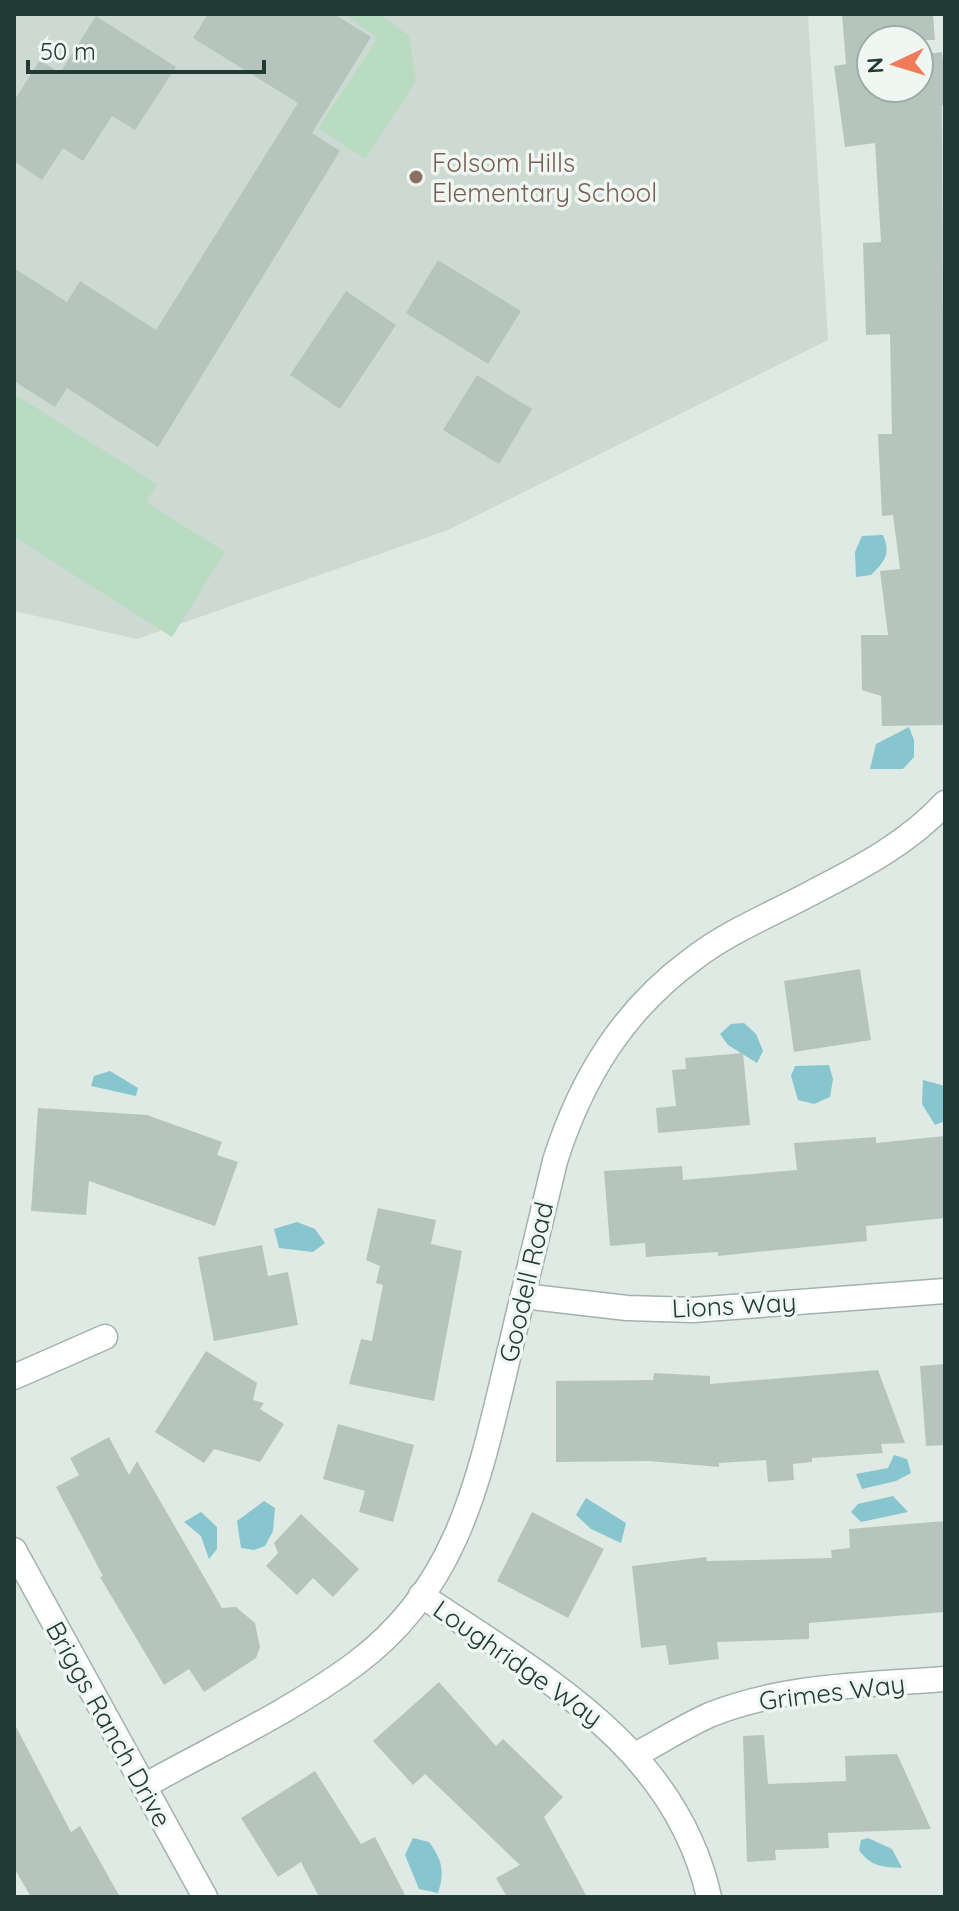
<svg xmlns="http://www.w3.org/2000/svg" width="959" height="1911" font-family="Quicksand,sans-serif">
	<style>
		.built { fill: #cddad4 }
		.green { fill: #b8dbc1 }
		.water { fill: #87c5cf }
		.building { fill: #b5c5be }
		.lines { fill: none; stroke-linecap: round; stroke-linejoin: round }
		.minor-casing { stroke: #a2b2ac; stroke-width: 27 }
		.minor { stroke: #fff; stroke-width: 24 }
		.education-dot { fill: #8d6e63; stroke: #f0f7f3; stroke-width: 3 }
		.labels { text-anchor: middle; dominant-baseline: central; stroke-width: 7; stroke-linejoin: round; paint-order: stroke }
		.education-label { font-size: 26px; fill: #785e54; stroke: #f0f7f3; text-anchor: start }
		.street-label { font-size: 26px; fill: #213a33; stroke: #f0f7f3 }
	</style>
	<rect width="100%" height="100%" fill="#dfeae5"/>
	<polygon class="built" points="14,14 808,14 828,340 448,530 137,639 14,611"/>
	<g class="green">
		<polygon points="344,14 379,14 409,36 416,81 365,159 318,128 378,38"/>
		<polygon points="14,394 157,484 146,502 225,552 172,637 14,537"/>
	</g>
	<g class="water">
		<path d="M883,535c8,19 2,26 -12,40l-15,2 -1,-25 7,-16z"/>
		<polygon points="909,727 914,740 914,757 903,769 870,769 876,744"/>
		<polygon points="744,1023 756,1034 763,1051 757,1063 728,1045 720,1034 731,1024"/>
		<polygon points="829,1065 833,1079 830,1097 814,1104 798,1100 791,1076 795,1066"/>
		<polygon points="110,1071 138,1088 136,1096 91,1086 94,1076"/>
		<polygon points="923,1080 945,1086 945,1121 935,1125 922,1104"/>
		<polygon points="297,1222 315,1229 325,1243 313,1252 279,1248 274,1229"/>
		<polygon points="894,1455 907,1459 911,1473 896,1481 862,1489 856,1474 888,1468"/>
		<polygon points="893,1496 908,1512 861,1522 851,1512 858,1504"/>
		<polygon points="586,1498 626,1523 621,1543 591,1529 576,1515"/>
		<polygon points="264,1501 275,1508 273,1531 265,1546 254,1550 241,1548 237,1521"/>
		<polygon points="201,1512 217,1527 217,1549 209,1559 201,1536 184,1522"/>
		<path d="M413,1838l16,4c13,18 16,29 9,51l-19,-4 -14,-34z"/>
		<path d="M868,1838l24,11 10,19c-19,-1 -31,-1 -43,-18l2,-10z"/>
	</g>
	<g class="building">
		<polygon points="208,14 334,14 371,37 312,133 340,151 158,447 67,388 55,407 14,381 14,268 67,302 80,281 156,330 298,103 193,38"/>
		<polygon points="842,14 933,14 935,40 871,40 871,88 919,88 919,55 942,52 945,75 945,105 942,105 945,725 882,726 881,696 862,690 861,635 888,635 880,571 900,569 893,515 882,516 878,434 892,434 890,334 866,335 863,243 881,242 875,143 845,147 834,66 846,64"/>
		<polygon points="96,16 176,67 135,130 112,116 83,161 63,148 42,180 14,161 14,101 40,60 60,73"/>
		<polygon points="438,260 521,311 488,364 406,313"/>
		<polygon points="346,291 396,325 340,409 290,375"/>
		<polygon points="477,375 532,409 499,464 443,430"/>
		<polygon points="860,969 871,1040 794,1052 784,981"/>
		<polygon points="743,1053 750,1125 658,1133 656,1108 676,1106 672,1070 686,1069 685,1058"/>
		<polygon points="38,1108 147,1115 222,1142 217,1155 238,1162 215,1226 89,1181 86,1215 31,1211"/>
		<polygon points="945,1136 945,1218 866,1226 867,1241 718,1256 718,1252 646,1257 645,1243 610,1246 604,1171 682,1166 683,1180 797,1170 794,1143 876,1137 876,1143"/>
		<polygon points="378,1208 436,1220 431,1244 462,1251 434,1401 349,1384 361,1339 372,1341 383,1285 376,1283 380,1266 366,1260"/>
		<polygon points="262,1245 268,1276 288,1272 298,1325 214,1341 198,1257"/>
		<polygon points="206,1351 257,1383 253,1400 264,1403 260,1409 284,1424 260,1462 214,1449 204,1463 155,1432"/>
		<polygon points="945,1364 945,1445 926,1446 920,1366"/>
		<polygon points="878,1370 905,1443 881,1444 883,1453 812,1458 812,1462 793,1464 794,1480 768,1482 766,1460 719,1463 719,1467 649,1461 556,1462 556,1381 653,1380 654,1373 710,1376 710,1384"/>
		<polygon points="338,1424 414,1445 393,1522 359,1512 365,1491 323,1479"/>
		<polygon points="109,1437 129,1475 137,1461 222,1608 236,1607 255,1623 260,1647 256,1658 204,1692 189,1669 164,1685 100,1577 103,1576 56,1487 79,1475 70,1458"/>
		<polygon points="532,1512 604,1549 568,1618 497,1581"/>
		<polygon points="301,1514 359,1569 333,1597 313,1578 297,1595 266,1566 278,1553 274,1543"/>
		<polygon points="945,1521 945,1612 809,1623 809,1639 717,1642 719,1659 669,1665 666,1645 641,1648 632,1566 706,1557 707,1561 832,1558 831,1550 850,1548 849,1529"/>
		<polygon points="439,1682 496,1746 503,1739 563,1797 544,1817 587,1897 507,1897 496,1878 520,1865 425,1774 413,1785 373,1741"/>
		<polygon points="14,1723 71,1832 80,1826 120,1897 31,1897 14,1868"/>
		<polygon points="764,1735 768,1784 846,1781 845,1756 897,1754 931,1829 828,1833 829,1848 775,1850 776,1860 747,1862 743,1736"/>
		<polygon points="315,1771 361,1844 375,1837 406,1897 319,1897 301,1862 278,1877 241,1818"/>
	</g>
	<g class="lines">
		<defs>
			<g id="minor">
				<polyline points="523,1296 627,1308 693,1310 945,1291"/>
				<polyline points="14,1377 105,1337"/>
				<polyline points="14,1550 205,1897"/>
				<path d="M421,1595c118,80 254,150 288,302"/>
				<path d="M635,1755c25,-13 51,-30 77,-41 74,-29 155,-29 233,-35"/>
				<path d="M144,1786c70,-39 146,-74 211,-122 103,-76 124,-185 152,-302 16,-67 32,-134 48,-201 26,-82 68,-151 138,-202 36,-28 82,-46 122,-68 47,-24 94,-49 130,-88"/>
			</g>
		</defs>
		<use href="#minor" class="minor-casing"/>
		<use href="#minor" class="minor"/>
	</g>
	<circle class="education-dot" cx="416" cy="177" r="8"/>
	<g class="labels">
		<g class="education-label">
			<text x="432" y="162">Folsom Hills<tspan x="432" dy="30">Elementary School</tspan></text>
		</g>
		<g class="street-label">
			<text transform="translate(526 1282) rotate(-77)">Goodell Road</text>
			<text transform="translate(734 1305) rotate(-3)">Lions Way</text>
			<text transform="translate(518 1663) rotate(35)">Loughridge Way</text>
			<text transform="translate(832 1692) rotate(-7)">Grimes Way</text>
			<text transform="translate(109 1724) rotate(61)">Briggs Ranch Drive</text>
		</g>
	</g>
	<rect width="959" height="1911" fill="none" stroke="#213a33" stroke-width="32"/>
	<g transform="translate(895 64) rotate(266)"><circle r="38" fill="#f0f7f3" stroke="#9daba6" stroke-width="2"/>
	<path d="M0-6L14 30L0 20L-14 30Z" fill="#f07b58"/>
	<text y="-12" font-size="22" font-weight="bold" text-anchor="middle" fill="#213a33">N</text>
	</g>
	<path d="M28 60v12h236v-12" fill="none" stroke="#213a33" stroke-width="4"/>
	<text x="40" y="60" font-size="24" fill="#213a33" stroke="#f0f7f3" stroke-width="6" paint-order="stroke">50 m</text>
</svg>
